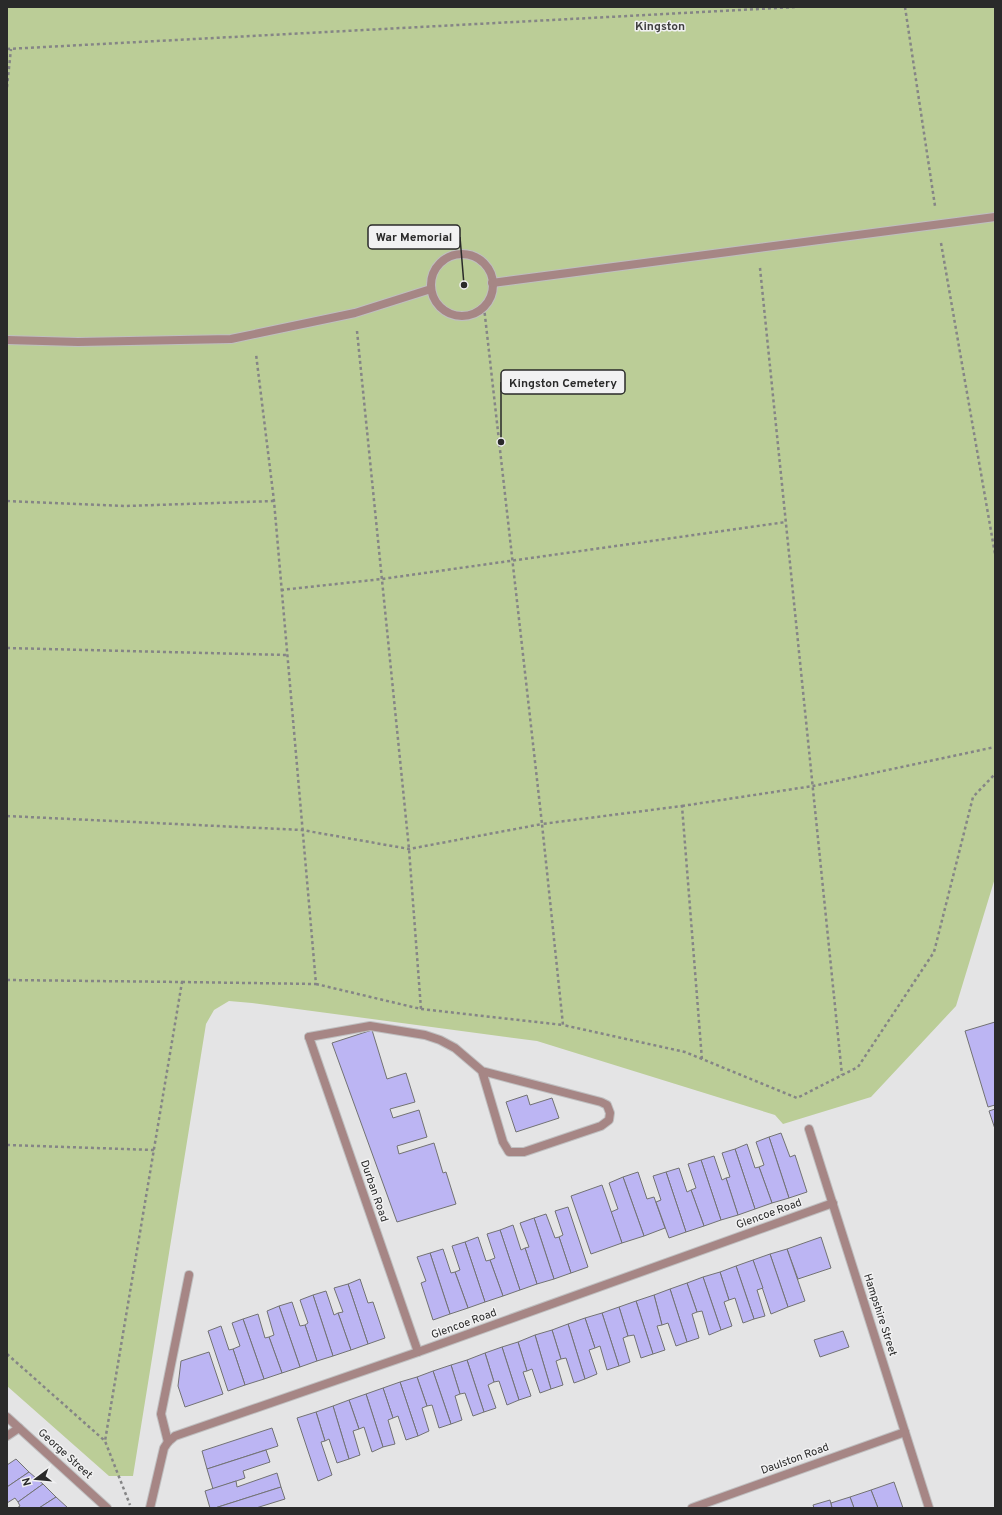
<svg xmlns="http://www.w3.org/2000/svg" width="1002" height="1515" font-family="Overpass,sans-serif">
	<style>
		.green { fill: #bbcd97 }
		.building { fill: #bcb5f3; stroke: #727273 }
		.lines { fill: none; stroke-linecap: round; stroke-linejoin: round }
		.service-casing { stroke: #bfbfc0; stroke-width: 10 }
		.minor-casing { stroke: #bfbfc0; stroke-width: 10 }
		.path { stroke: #858586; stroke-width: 2.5; stroke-dasharray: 3 3; stroke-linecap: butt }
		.service { stroke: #a68685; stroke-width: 8 }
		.minor { stroke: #a68685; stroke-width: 8 }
		.labels { text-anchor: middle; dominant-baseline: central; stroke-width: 3; stroke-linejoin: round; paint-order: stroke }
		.street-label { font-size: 11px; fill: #2a2a2a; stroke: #f1f1f2 }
		.neighbourhood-label { font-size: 12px; font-weight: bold; fill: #404041; stroke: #f1f1f2 }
		.leader { fill: none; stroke: #2a2a2a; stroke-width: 1.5 }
		.callout-dot { fill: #2a2a2a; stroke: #f1f1f2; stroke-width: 1.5 }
		.callout { fill: #f1f1f2; stroke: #2a2a2a; stroke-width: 1.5 }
		.callout-label { font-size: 12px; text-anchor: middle; font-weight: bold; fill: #2a2a2a }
	</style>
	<rect width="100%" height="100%" fill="#e4e4e5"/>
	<polygon class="green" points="7,7 995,7 995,878 956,1006 871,1097 783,1124 775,1115 537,1041 252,1003 229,1001 214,1010 206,1024 133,1476 109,1476 7,1386"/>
	<g class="building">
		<polygon points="995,1022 995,1105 988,1107 965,1031"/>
		<polygon points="372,1030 387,1079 406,1073 415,1102 390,1109 393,1118 419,1110 427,1137 397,1146 399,1154 434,1143 443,1173 446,1172 456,1204 397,1222 332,1043"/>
		<polygon points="527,1095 530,1105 552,1098 559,1118 516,1132 506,1102"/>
		<polygon points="995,1109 995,1129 989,1111"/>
		<polygon points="781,1133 790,1157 795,1155 807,1192 789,1198 769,1137"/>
		<polygon points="769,1137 789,1198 772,1203 759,1167 764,1165 756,1142"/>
		<polygon points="747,1144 755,1168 759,1167 772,1203 755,1209 735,1149"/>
		<polygon points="735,1149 755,1209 738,1215 726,1178 730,1177 722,1153"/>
		<polygon points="714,1156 722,1180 726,1178 738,1215 721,1220 701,1160"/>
		<polygon points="701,1160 721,1220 704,1226 691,1190 696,1188 688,1164"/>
		<polygon points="679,1168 687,1192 691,1190 704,1226 686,1232 666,1172"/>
		<polygon points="638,1172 647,1199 654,1197 665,1228 644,1236 623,1177"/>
		<polygon points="666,1172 686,1232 669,1238 656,1202 661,1200 653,1176"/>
		<polygon points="623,1177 644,1236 622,1243 611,1212 618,1209 609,1183"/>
		<polygon points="602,1185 622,1243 591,1254 571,1196"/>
		<polygon points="568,1207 588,1267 571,1273 559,1237 563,1235 555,1211"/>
		<polygon points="546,1214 555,1238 559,1237 571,1273 554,1279 534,1218"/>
		<polygon points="534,1218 554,1279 537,1284 525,1248 529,1247 520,1223"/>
		<polygon points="513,1225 521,1250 525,1248 537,1284 520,1290 500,1230"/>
		<polygon points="500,1230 520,1290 503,1296 490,1260 495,1258 487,1234"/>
		<polygon points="478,1237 486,1261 490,1260 503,1296 485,1302 465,1242"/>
		<polygon points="821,1237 831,1268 798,1279 787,1249"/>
		<polygon points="465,1242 485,1302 468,1308 455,1272 460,1270 452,1246"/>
		<polygon points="443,1249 451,1273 455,1272 468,1308 450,1314 430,1253"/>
		<polygon points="787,1249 805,1301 788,1307 770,1254"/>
		<polygon points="430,1253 450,1314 433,1320 421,1283 426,1281 417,1257"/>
		<polygon points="770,1254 788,1307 771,1314 753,1260"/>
		<polygon points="753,1260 763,1288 757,1290 765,1316 754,1319 736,1266"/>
		<polygon points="736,1266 754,1319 743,1323 735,1298 729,1300 720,1272"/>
		<polygon points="720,1272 729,1300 724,1302 732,1326 721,1330 703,1277"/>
		<polygon points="703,1277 721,1330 709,1335 702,1311 697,1312 687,1283"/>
		<polygon points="360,1279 368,1303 373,1302 385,1338 368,1344 348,1284"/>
		<polygon points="687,1283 697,1312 692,1314 699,1338 687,1342 670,1289"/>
		<polygon points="348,1284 368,1344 351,1350 338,1313 343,1312 334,1288"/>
		<polygon points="670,1289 687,1342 676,1346 668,1323 662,1325 654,1295"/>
		<polygon points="326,1291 334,1315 338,1313 351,1350 333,1356 313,1295"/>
		<polygon points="313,1295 333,1356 317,1361 305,1325 308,1323 300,1300"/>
		<polygon points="654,1295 662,1325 657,1326 665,1350 653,1354 636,1301"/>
		<polygon points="636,1301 653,1354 641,1358 634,1335 628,1336 619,1307"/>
		<polygon points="292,1302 300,1326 305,1325 317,1361 300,1367 279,1306"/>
		<polygon points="279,1306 300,1367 282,1373 269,1337 274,1335 267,1311"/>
		<polygon points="619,1307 628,1336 623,1338 630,1362 619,1366 602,1313"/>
		<polygon points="602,1313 619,1366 607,1370 600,1346 595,1348 585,1318"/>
		<polygon points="258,1314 265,1338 269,1337 282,1373 264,1379 243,1319"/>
		<polygon points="585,1318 595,1348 589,1350 597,1374 585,1379 568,1324"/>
		<polygon points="243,1319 264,1379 245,1385 233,1349 240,1346 232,1323"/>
		<polygon points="568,1324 585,1379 574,1383 566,1358 561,1359 552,1330"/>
		<polygon points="221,1326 229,1350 233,1349 245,1385 228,1391 208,1331"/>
		<polygon points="552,1330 561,1359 556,1361 563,1385 551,1389 535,1335"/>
		<polygon points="843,1331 849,1347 820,1357 814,1340"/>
		<polygon points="535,1335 551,1389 540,1393 532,1369 527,1371 518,1342"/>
		<polygon points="518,1342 527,1371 523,1372 531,1396 519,1400 502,1347"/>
		<polygon points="502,1347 519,1400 507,1405 499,1381 494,1382 485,1353"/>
		<polygon points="209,1352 223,1394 185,1407 178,1386 181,1361"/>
		<polygon points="485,1353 494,1382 488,1385 496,1408 484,1412 467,1360"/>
		<polygon points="467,1360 484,1412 473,1416 465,1393 460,1394 451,1365"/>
		<polygon points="451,1365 460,1394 455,1396 462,1420 451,1424 433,1371"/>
		<polygon points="433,1371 451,1424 439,1428 432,1405 427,1406 417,1377"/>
		<polygon points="417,1377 427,1406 422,1408 429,1431 418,1436 400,1382"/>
		<polygon points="400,1382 418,1436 406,1440 398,1416 393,1418 383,1388"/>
		<polygon points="383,1388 393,1418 388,1420 395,1444 383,1447 366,1394"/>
		<polygon points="366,1394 383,1447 372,1452 364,1427 359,1429 349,1400"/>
		<polygon points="349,1400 359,1429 353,1431 360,1455 349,1459 333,1406"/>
		<polygon points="333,1406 349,1459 337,1463 329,1439 325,1441 316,1412"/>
		<polygon points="316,1412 325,1441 321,1442 332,1475 318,1481 297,1418"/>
		<polygon points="272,1428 278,1446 207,1469 202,1451"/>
		<polygon points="266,1450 270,1462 243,1471 245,1478 213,1489 207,1469"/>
		<polygon points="16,1459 29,1472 7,1487 7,1465"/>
		<polygon points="29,1472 43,1484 18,1502 15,1498 7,1503 7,1487"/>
		<polygon points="277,1473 281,1487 215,1508 210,1508 205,1491 236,1481 237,1487"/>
		<polygon points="894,1482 903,1508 878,1508 871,1490"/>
		<polygon points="43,1484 56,1497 39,1508 17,1508 20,1506 18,1502"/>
		<polygon points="281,1487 285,1499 256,1508 215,1508"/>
		<polygon points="871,1490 878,1508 854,1508 850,1497"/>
		<polygon points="56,1497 68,1508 39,1508"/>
		<polygon points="850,1497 854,1508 832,1508 831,1503"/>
		<polygon points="830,1500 832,1508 814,1508 813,1505"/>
	</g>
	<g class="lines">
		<defs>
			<g id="service">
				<circle cx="462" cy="285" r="31"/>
				<polyline points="492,283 995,217"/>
				<polyline points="7,340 78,342 231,339 355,313 431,289"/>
				<polyline points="309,1037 370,1026 425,1035 440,1040 455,1048 482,1071 503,1142 509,1152 524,1152 601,1126 609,1120 610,1113 607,1105 601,1102 482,1071"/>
				<polyline points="168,1442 161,1414 189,1275"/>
			</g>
			<g id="minor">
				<polyline points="309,1037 418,1352"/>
				<polyline points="809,1129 929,1508"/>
				<polyline points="7,1417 107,1508"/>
				<polyline points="7,1436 19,1428"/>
				<polyline points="150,1508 164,1448 168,1442 175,1436 418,1352 833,1203"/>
				<polyline points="692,1508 905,1432"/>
			</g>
		</defs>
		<use href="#service" class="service-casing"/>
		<use href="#minor" class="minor-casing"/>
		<g class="path">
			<polyline points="905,7 935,206"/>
			<polyline points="7,49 796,7"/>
			<polyline points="7,87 11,49"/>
			<polyline points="941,243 995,554"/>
			<polyline points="760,268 842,1075"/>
			<polyline points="484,307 542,824 682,806 702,1060"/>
			<polyline points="357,331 409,849 421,1009"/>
			<polyline points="7,501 126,506 274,501"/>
			<polyline points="281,590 382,579 786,522"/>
			<polyline points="7,648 286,655"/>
			<polyline points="682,806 813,786 995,747"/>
			<polyline points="7,816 302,830 409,849 542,824 563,1025 685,1052 797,1098 858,1067 934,952 973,797 995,774"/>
			<polyline points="7,980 182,982 105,1441"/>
			<polyline points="182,982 316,984 274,501 256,354"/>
			<polyline points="316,984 421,1009 563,1025"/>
			<polyline points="7,1145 154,1150"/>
			<polyline points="7,1354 105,1441 130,1505"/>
		</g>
		<use href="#service" class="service"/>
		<use href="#minor" class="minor"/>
	</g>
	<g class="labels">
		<g class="street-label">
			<text transform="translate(374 1191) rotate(71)">Durban Road</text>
			<text transform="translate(769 1214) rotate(-20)">Glencoe Road</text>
			<text transform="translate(880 1315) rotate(72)">Hampshire Street</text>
			<text transform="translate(464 1324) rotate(-20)">Glencoe Road</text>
			<text transform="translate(65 1454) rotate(42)">George Street</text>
			<text transform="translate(795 1459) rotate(-20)">Daulston Road</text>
		</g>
		<g class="neighbourhood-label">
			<text x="660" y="27">Kingston</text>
		</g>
	</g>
	<path class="leader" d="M464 285L460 237M501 442L501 382"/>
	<g class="callout-dot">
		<circle cx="464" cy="285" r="4"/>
		<circle cx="501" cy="442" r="4"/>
	</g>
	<g class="callout">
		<rect x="368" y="225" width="92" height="24" rx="4"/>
		<rect x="501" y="370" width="124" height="24" rx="4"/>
	</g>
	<g class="callout-label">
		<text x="414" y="241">War Memorial</text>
		<text x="563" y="387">Kingston Cemetery</text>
	</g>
	<rect width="1002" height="1515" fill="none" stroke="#2a2a2a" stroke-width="16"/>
	<g transform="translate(36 1479) rotate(254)" stroke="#f1f1f2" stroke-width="3" paint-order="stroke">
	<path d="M0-3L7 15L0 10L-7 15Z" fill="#2a2a2a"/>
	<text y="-6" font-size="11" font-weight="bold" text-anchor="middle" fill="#2a2a2a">N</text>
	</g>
</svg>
